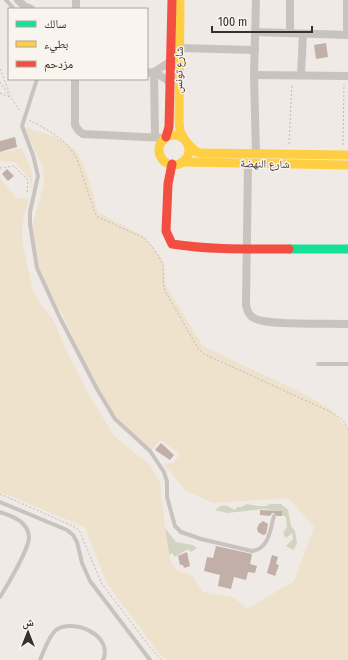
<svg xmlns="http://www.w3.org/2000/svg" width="348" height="660" font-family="'Fira Sans Condensed','Noto Naskh Arabic',sans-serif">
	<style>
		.green { fill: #d0d4c0 }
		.sand { fill: #eee2cd }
		.building { fill: #c2afa7 }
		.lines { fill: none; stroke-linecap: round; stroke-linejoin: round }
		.path { stroke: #c1bbb6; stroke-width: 1; stroke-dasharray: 2 2; stroke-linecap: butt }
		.lane { stroke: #c8c3be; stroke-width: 4 }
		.street { stroke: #c8c3be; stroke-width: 8 }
		.fast { stroke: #16e098; stroke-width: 9 }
		.slow { stroke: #ffcf43; stroke-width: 9 }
		.jam { stroke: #f24e42; stroke-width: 9 }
		.labels { text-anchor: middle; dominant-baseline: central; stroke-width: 3; stroke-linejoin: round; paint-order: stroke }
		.street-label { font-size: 11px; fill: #3a302b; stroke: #faf4ee }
	</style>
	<rect width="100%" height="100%" fill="#efeae5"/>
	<g class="green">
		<path d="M247,504l11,2h8l4,-2h11l7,6 3,16 4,5 2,13 -4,6 -7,-4 7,-7 -1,-6 -6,5 -3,-5 4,-6 -1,-10 -4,-2v-4l-19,-2 -36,4 -12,-3c8,-7 11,-5 20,0l2,-3h4z"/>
		<polygon points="165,528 176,542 193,545 197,548 191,552 188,549 175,557 172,553 169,555"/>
	</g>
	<g class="sand">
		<path d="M24,127c16,5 44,11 53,26 9,13 16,42 21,59l47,25 19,25 2,24 37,60 97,46 30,17 18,20v231h-182l-7,-7 -52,-69 -22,-57 -85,-35v-314l17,21 6,-1 6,2 -4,12 -3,17 1,16 10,45 8,14 13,17 11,27 24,47 26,42 35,28 10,17 5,46 5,32 8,11 14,5 11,16 8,2 22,3 14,12 47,-28 20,-54 -26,-29 -75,5 -28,-13 -21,-26 9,-1 7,-9 -19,-14 -11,11 -25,-23 -26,-35 -24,-51 -12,-27 -14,-18 -6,-13 -9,-41 -2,-16 12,-45 -1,-14z"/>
		<path d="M21,148c10,19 13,23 11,44l-2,-13 -15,-17 -15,-1v-8z"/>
	</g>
	<g class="building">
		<polygon points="326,43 328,57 316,59 314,45"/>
		<polygon points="15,137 17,147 0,152 0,141"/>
		<polygon points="7,169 14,176 8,181 2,174"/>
		<polygon points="161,443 174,455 170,460 155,450"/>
		<polygon points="260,510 282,511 282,516 277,516 274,513 272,513 270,516 260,515"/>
		<polygon points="263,521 268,524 266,534 263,535 258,532 257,528 259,524"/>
		<polygon points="216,546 252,554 250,564 257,566 255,573 248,572 246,580 234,577 231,589 218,586 220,575 204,571 207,557 213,558"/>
		<polygon points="187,552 190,566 184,568 183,565 180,565 178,556"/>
		<polygon points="272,555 278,557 276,564 279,565 275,576 267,573"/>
	</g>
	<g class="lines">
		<g class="path">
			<polyline points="0,69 10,94"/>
			<polyline points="0,82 20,111"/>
			<polyline points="0,93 10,97"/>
			<path d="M29,120c21,11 36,18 48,39l18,54 3,4 44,20c7,4 19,21 21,29 1,9 -1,17 2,25l34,59 5,4 129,59 10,7 5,9"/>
			<polyline points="289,144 292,84"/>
			<polyline points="343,145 344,84"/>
			<polyline points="0,168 14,166 28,180 27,194"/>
			<polyline points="0,494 73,526 79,530 102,584 149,646 162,660"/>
		</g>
		<g class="lane">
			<polyline points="6,0 14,9"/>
			<path d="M37,79l-15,47 11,29 5,21 -8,36v12l7,44 22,48 38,73 18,30 35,32 14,21 3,10v15l8,29 6,6 20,7 51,12c17,-2 18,-21 22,-35"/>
			<polyline points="318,364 348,364"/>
			<polyline points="0,502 67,530 73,535 77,542 82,563 90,581 150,660"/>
			<path d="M0,512c8,3 19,6 24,13 4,4 5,9 5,14 -3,15 -21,45 -29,58"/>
			<path d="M40,660c4,-9 8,-23 16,-30 17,-12 58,5 47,30"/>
		</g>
		<g class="street">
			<polyline points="18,0 24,6 31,9"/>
			<polyline points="290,0 290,33"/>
			<polyline points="76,9 76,0"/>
			<polyline points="255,32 348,35"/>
			<polyline points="347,35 347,0"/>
			<polyline points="180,48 255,50"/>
			<polyline points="147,72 158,74 170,82"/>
			<polyline points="154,72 155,137"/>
			<polyline points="154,72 171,61"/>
			<polyline points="254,75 348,76"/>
			<polyline points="301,75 303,34"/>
			<polyline points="75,79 75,125 79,131 83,134 165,138"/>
			<polyline points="256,154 254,75 256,0"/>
			<path d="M248,163l-2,142c1,5 3,11 8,13 12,8 76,5 94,6"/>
		</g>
		<polyline class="fast" points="289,249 348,249"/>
		<g class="slow">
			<polyline points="180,0 179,121 180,131 184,139"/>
			<circle cx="174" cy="150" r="15"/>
			<polyline points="187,143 195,151 200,153 348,155"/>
			<polyline points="182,162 348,165"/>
		</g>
		<g class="jam">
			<polyline points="166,137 169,127 172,0"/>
			<path d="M172,164l-4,20 -2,47 6,13c38,6 78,5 117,5"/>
		</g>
	</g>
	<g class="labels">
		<g class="street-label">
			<text transform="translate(179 70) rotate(-89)">شارع تونس</text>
			<text transform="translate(265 164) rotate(1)">شارع النهضة</text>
		</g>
	</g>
	<rect x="8" y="8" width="140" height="72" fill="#faf4ee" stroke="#ada6a0"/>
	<rect x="16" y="21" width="20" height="6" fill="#16e098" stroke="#ada6a0"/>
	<text x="44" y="28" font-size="12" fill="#3a302b">سالك</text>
	<rect x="16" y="41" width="20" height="6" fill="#ffcf43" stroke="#ada6a0"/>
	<text x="44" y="48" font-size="12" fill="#3a302b">بطيء</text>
	<rect x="16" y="61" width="20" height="6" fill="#f24e42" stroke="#ada6a0"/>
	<text x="44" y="68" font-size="12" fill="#3a302b">مزدحم</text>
	<g transform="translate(28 632)" stroke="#faf4ee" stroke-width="3" paint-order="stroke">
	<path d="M0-3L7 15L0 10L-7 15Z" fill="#3a302b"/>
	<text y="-6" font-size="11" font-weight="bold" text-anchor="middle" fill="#3a302b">ش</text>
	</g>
	<path d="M212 26v6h100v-6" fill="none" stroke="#3a302b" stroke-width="2"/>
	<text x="218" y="26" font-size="12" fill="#3a302b" stroke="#faf4ee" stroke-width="3" paint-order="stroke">100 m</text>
</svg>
